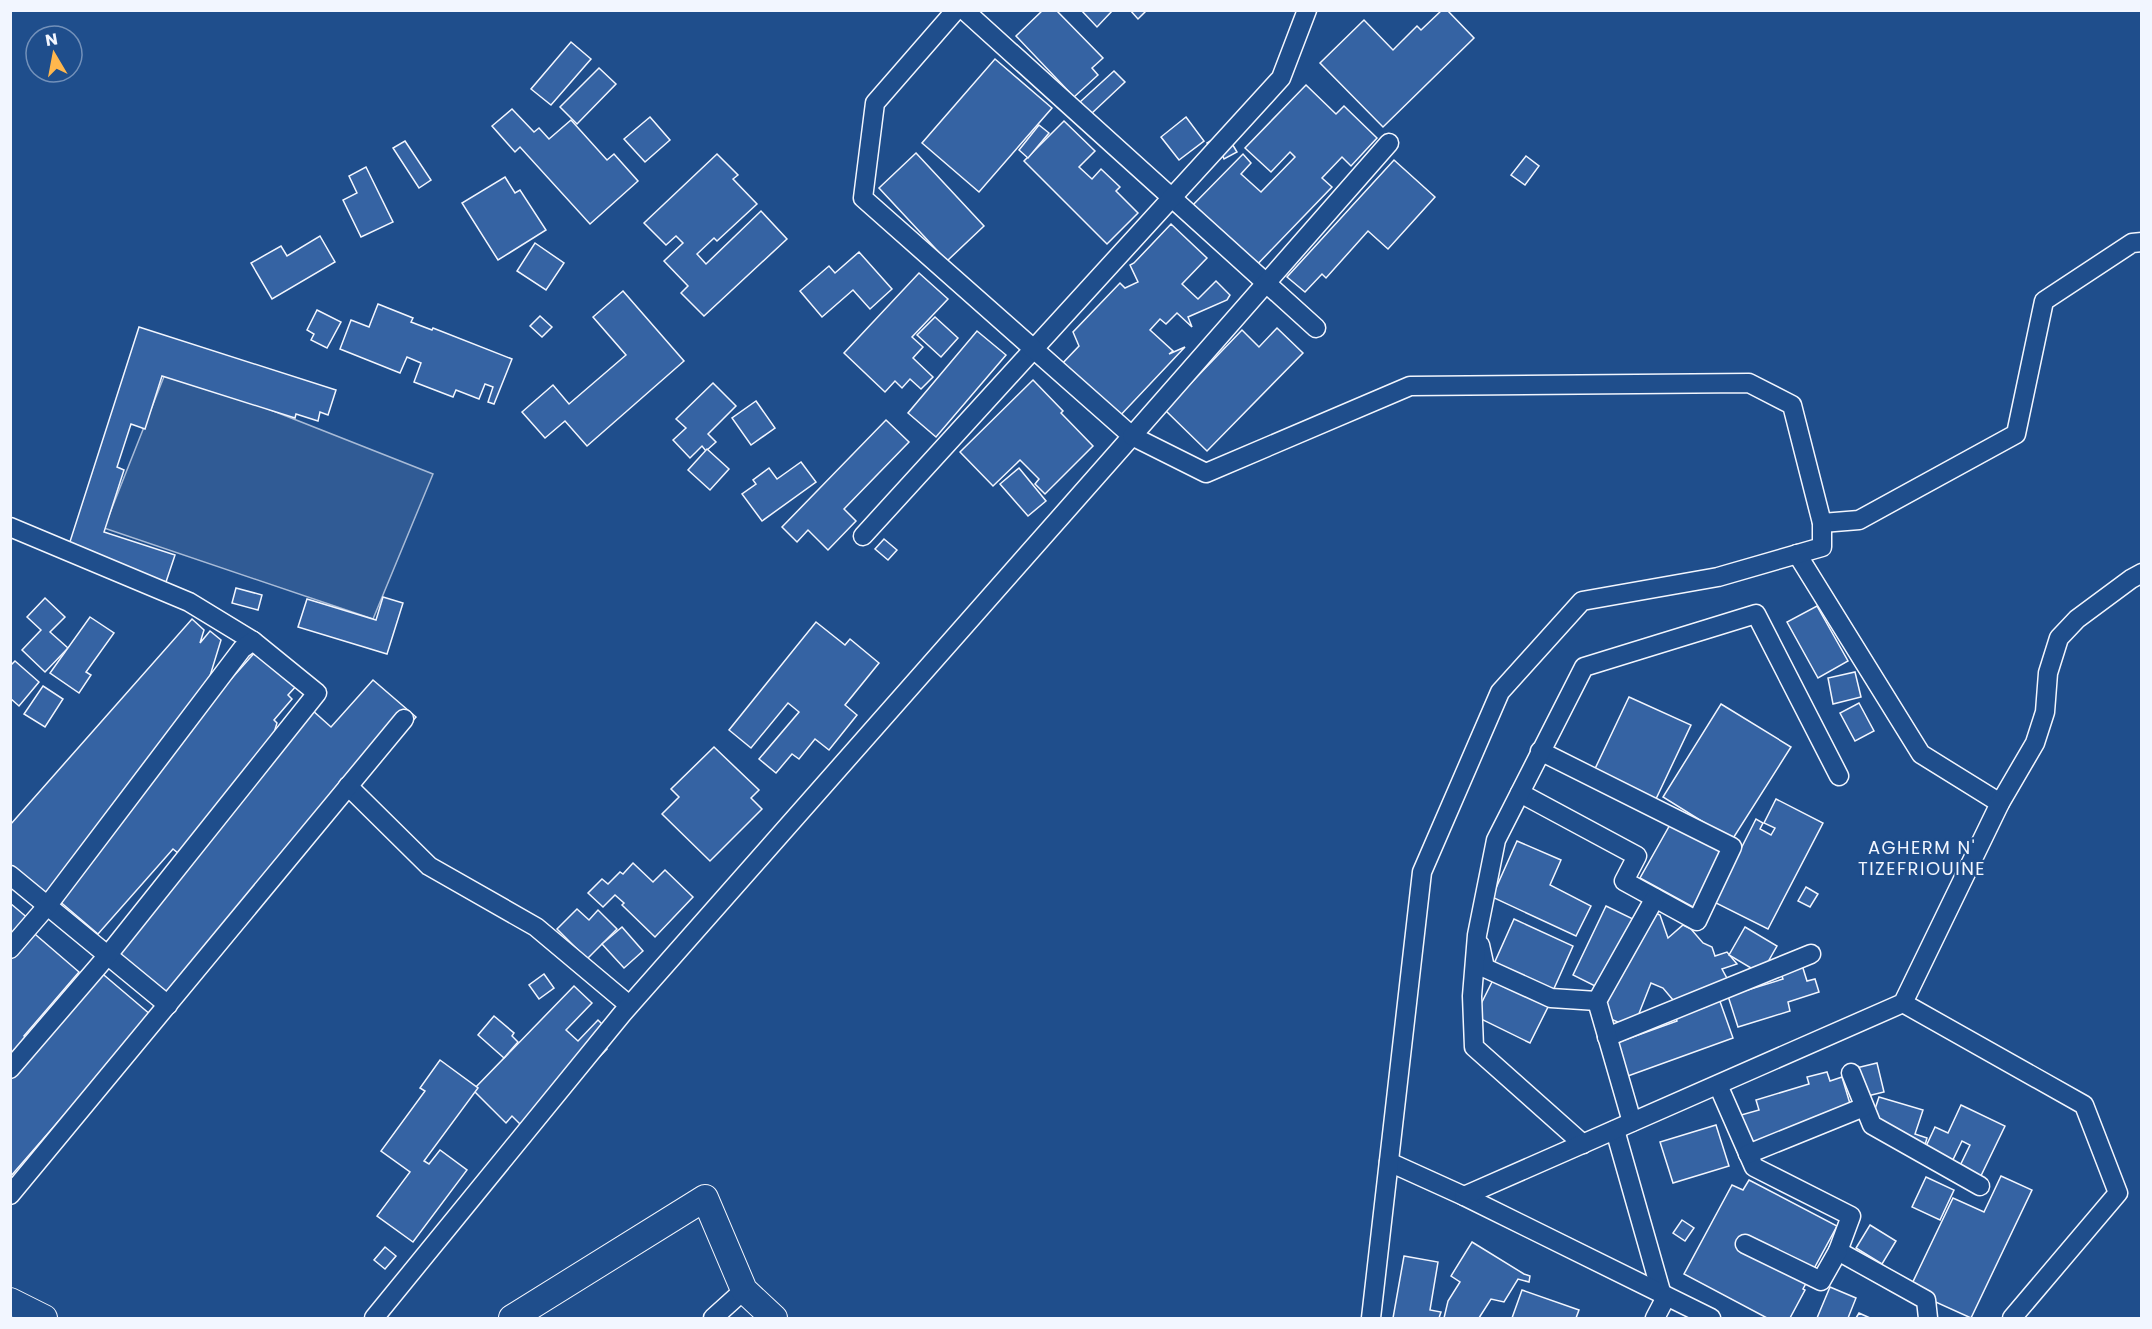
<svg xmlns="http://www.w3.org/2000/svg" width="2152" height="1329" font-family="Poppins,sans-serif">
	<style>
		.built { fill: #305b95; stroke: #a8bbd7; stroke-width: 1.5 }
		.building { fill: #3563a3; stroke: #f2f6ff; stroke-width: 1.5 }
		.lines { fill: none; stroke-linecap: round; stroke-linejoin: round }
		.street-casing { stroke: #f2f6ff; stroke-width: 21 }
		.secondary-casing { stroke: #f2f6ff; stroke-width: 28 }
		.street { stroke: #1f4e8c; stroke-width: 18 }
		.secondary { stroke: #1f4e8c; stroke-width: 26 }
		.labels { text-anchor: middle; dominant-baseline: central; stroke-width: 4.5; stroke-linejoin: round; paint-order: stroke }
		.neighbourhood-label { font-size: 18px; letter-spacing: 1.5px; fill: #f2f6ff; stroke: #1f4e8c }
	</style>
	<rect width="100%" height="100%" fill="#1f4e8c"/>
	<polygon class="built" points="167,369 433,474 373,619 104,528"/>
	<g class="building">
		<polygon points="1043,10 1056,10 1103,58 1092,68 1098,75 1074,97 1016,36"/>
		<polygon points="1081,10 1113,10 1097,27"/>
		<polygon points="1130,10 1147,10 1138,19"/>
		<polygon points="1442,10 1447,10 1474,38 1383,127 1320,63 1364,20 1393,50 1417,26 1421,30"/>
		<polygon points="571,42 591,59 551,105 531,89"/>
		<polygon points="995,59 1052,108 979,192 922,143"/>
		<polygon points="599,68 616,84 577,124 560,107"/>
		<polygon points="1114,71 1125,82 1091,114 1080,102"/>
		<polygon points="1306,85 1336,114 1344,106 1377,138 1351,166 1342,157 1322,178 1332,187 1249,273 1186,212 1243,154 1251,163 1241,174 1261,192 1295,157 1290,152 1271,172 1245,148"/>
		<polygon points="512,109 534,132 539,128 549,139 571,120 607,160 614,154 638,181 590,224 520,147 515,152 492,126"/>
		<polygon points="650,117 670,140 645,162 624,139"/>
		<polygon points="1186,117 1204,141 1179,160 1161,137"/>
		<polygon points="1064,121 1095,151 1079,167 1092,179 1101,169 1120,187 1116,191 1138,213 1107,244 1024,161"/>
		<polygon points="1039,125 1049,133 1028,158 1019,150"/>
		<polygon points="1225,132 1237,152 1224,159 1221,152 1215,156 1207,143"/>
		<polygon points="405,141 431,180 419,188 393,148"/>
		<polygon points="916,153 984,226 947,261 879,188"/>
		<polygon points="717,154 738,175 733,179 757,204 717,241 714,238 697,254 706,264 761,211 787,239 704,316 681,293 688,286 664,261 683,243 676,236 666,245 644,223"/>
		<polygon points="1526,156 1539,166 1525,185 1511,175"/>
		<polygon points="1394,160 1435,197 1388,249 1368,231 1326,278 1322,274 1305,292 1287,277"/>
		<polygon points="366,167 393,222 361,237 343,200 357,193 349,176"/>
		<polygon points="505,177 515,193 520,190 546,230 498,260 462,203"/>
		<polygon points="1171,224 1207,258 1182,284 1198,299 1216,281 1230,295 1227,300 1188,317 1192,327 1177,313 1166,324 1160,319 1150,330 1173,351 1169,354 1185,347 1116,420 1059,367 1079,346 1073,332 1120,283 1125,288 1138,282 1130,265 1134,263"/>
		<polygon points="320,236 335,262 272,299 251,263 281,246 287,256"/>
		<polygon points="535,243 564,263 546,290 517,271"/>
		<polygon points="859,252 892,289 870,309 853,290 822,317 800,291 829,266 835,273"/>
		<polygon points="919,273 948,299 912,337 923,347 913,358 933,377 921,389 910,379 902,388 895,381 885,392 844,353"/>
		<polygon points="623,291 684,361 587,446 565,421 545,438 522,412 553,385 569,404 626,355 593,317"/>
		<polygon points="378,304 413,318 411,322 432,330 433,328 512,359 494,404 488,402 493,387 485,384 479,399 456,390 453,397 414,382 421,363 407,357 400,373 340,349 351,320 369,327"/>
		<polygon points="317,310 341,322 327,348 311,340 314,334 307,330"/>
		<polygon points="540,316 552,327 542,337 530,326"/>
		<polygon points="935,317 958,338 941,357 917,335"/>
		<polygon points="139,327 336,390 328,415 320,412 318,421 296,414 295,418 162,376 145,429 131,424 117,467 124,470 104,532 175,555 166,582 67,551"/>
		<polygon points="1277,328 1303,353 1207,451 1165,410 1242,330 1259,347"/>
		<polygon points="977,331 1006,355 936,437 908,413"/>
		<polygon points="1033,380 1063,411 1061,413 1093,446 1045,494 1035,484 1039,479 1020,460 993,486 960,452"/>
		<polygon points="713,383 736,406 708,434 716,442 706,451 702,446 690,458 673,440 686,428 676,419"/>
		<polygon points="756,401 775,428 751,445 732,418"/>
		<polygon points="886,420 909,442 844,509 856,521 828,550 808,530 797,542 782,527"/>
		<polygon points="707,449 729,469 710,490 688,470"/>
		<polygon points="801,462 816,482 762,521 742,494 756,484 753,480 769,468 777,479"/>
		<polygon points="1019,468 1046,501 1028,516 1000,484"/>
		<polygon points="884,539 897,550 888,560 875,549"/>
		<polygon points="236,588 262,595 258,610 232,603"/>
		<polygon points="383,597 403,603 387,654 298,627 307,599 376,620"/>
		<polygon points="45,598 65,617 50,632 68,648 45,672 22,650 41,630 27,617"/>
		<polygon points="1817,606 1848,661 1818,678 1787,622"/>
		<polygon points="90,617 114,633 86,672 91,675 79,693 50,673"/>
		<polygon points="192,619 204,630 200,643 210,631 221,640 206,689 215,697 258,649 298,684 288,695 292,699 274,720 277,723 270,746 312,710 331,727 373,680 416,717 165,1002 110,954 190,863 173,849 98,934 51,894 43,903 10,875 10,825"/>
		<polygon points="816,622 845,645 850,639 879,663 845,705 857,715 829,750 815,739 799,759 792,754 776,773 759,759 799,712 788,703 751,748 729,730"/>
		<polygon points="15,661 39,682 19,706 10,698 10,666"/>
		<polygon points="1855,672 1861,697 1833,704 1828,678"/>
		<polygon points="43,686 63,699 45,727 24,714"/>
		<polygon points="1629,697 1691,725 1655,801 1593,773"/>
		<polygon points="1859,703 1874,731 1855,741 1840,713"/>
		<polygon points="1721,704 1791,747 1732,840 1663,797"/>
		<polygon points="714,747 759,790 751,798 762,809 710,861 662,814 679,797 671,789"/>
		<polygon points="1776,799 1823,823 1768,929 1714,902 1756,819 1763,823 1760,829 1771,835 1775,828 1764,823"/>
		<polygon points="1671,823 1724,852 1693,907 1640,878"/>
		<polygon points="1517,841 1561,860 1550,885 1591,906 1576,936 1492,897"/>
		<polygon points="633,863 653,882 665,870 693,897 655,937 622,905 624,903 615,895 603,907 588,893 602,879 608,884 620,872 623,874"/>
		<polygon points="1806,887 1818,894 1810,907 1798,901"/>
		<polygon points="10,903 30,920 10,942"/>
		<polygon points="1606,906 1633,919 1599,988 1573,975"/>
		<polygon points="577,909 589,920 598,910 617,929 587,959 557,929"/>
		<polygon points="1648,910 1660,915 1668,938 1683,925 1691,929 1703,943 1712,947 1715,956 1727,952 1737,964 1722,969 1729,982 1679,1007 1663,988 1651,983 1638,1016 1620,1023 1597,1013"/>
		<polygon points="1514,919 1573,946 1552,993 1493,966"/>
		<polygon points="622,927 643,951 624,968 602,944"/>
		<polygon points="1745,927 1777,946 1761,974 1729,955"/>
		<polygon points="29,929 79,972 24,1036 34,1044 98,970 151,1015 10,1177 10,951"/>
		<polygon points="1777,962 1802,965 1807,981 1815,979 1819,992 1788,1002 1790,1011 1738,1027 1728,996 1783,979"/>
		<polygon points="544,974 554,988 539,999 529,985"/>
		<polygon points="1495,976 1550,1003 1530,1043 1475,1016"/>
		<polygon points="574,986 592,1003 566,1030 578,1041 598,1020 606,1028 596,1039 607,1049 527,1131 512,1116 506,1123 473,1090"/>
		<polygon points="1717,993 1733,1038 1614,1081 1602,1048 1677,1021 1676,1018 1708,1006 1705,998"/>
		<polygon points="494,1016 514,1033 512,1036 518,1042 504,1058 478,1035"/>
		<polygon points="440,1060 478,1088 424,1161 429,1164 440,1150 467,1170 413,1242 377,1216 410,1172 381,1151 425,1091 420,1088"/>
		<polygon points="1877,1063 1884,1092 1859,1098 1852,1069"/>
		<polygon points="1827,1072 1830,1081 1842,1077 1854,1117 1737,1152 1727,1119 1759,1110 1756,1100 1809,1084 1807,1077"/>
		<polygon points="1879,1097 1923,1110 1915,1134 1927,1138 1921,1159 1912,1147 1867,1133"/>
		<polygon points="1961,1105 2005,1126 1976,1186 1955,1176 1970,1145 1962,1141 1948,1170 1921,1157 1935,1127 1948,1133"/>
		<polygon points="1716,1125 1729,1166 1673,1183 1660,1142"/>
		<polygon points="2001,1176 2032,1190 1971,1318 1909,1290 1953,1198 1984,1212"/>
		<polygon points="1926,1177 1954,1190 1940,1220 1912,1207"/>
		<polygon points="1749,1180 1837,1226 1803,1289 1805,1290 1790,1318 1767,1318 1684,1274 1732,1185 1743,1190"/>
		<polygon points="1682,1220 1694,1228 1685,1241 1673,1233"/>
		<polygon points="1870,1225 1896,1241 1882,1264 1856,1248"/>
		<polygon points="1472,1242 1524,1274 1530,1276 1529,1282 1518,1279 1504,1302 1491,1299 1479,1318 1444,1318 1448,1301 1460,1282 1451,1276"/>
		<polygon points="385,1247 396,1256 385,1269 374,1260"/>
		<polygon points="1404,1256 1438,1262 1430,1310 1441,1312 1439,1318 1393,1318"/>
		<polygon points="1830,1287 1856,1298 1848,1318 1817,1318"/>
		<polygon points="1522,1290 1579,1310 1576,1318 1512,1318"/>
		<polygon points="1859,1313 1870,1318 1856,1318"/>
	</g>
	<g class="lines">
		<defs>
			<g id="street">
				<polyline points="964,10 1316,328"/>
				<polyline points="1822,523 1859,520 2016,434 2044,301 2132,243 2142,242"/>
				<polyline points="10,527 189,602 253,641"/>
				<polyline points="863,536 1281,78 1307,10"/>
				<polyline points="1797,554 1921,754 2000,803"/>
				<polyline points="348,786 429,866 536,927 629,1005"/>
				<polyline points="1520,793 1637,856 1624,881 1697,921 1732,847 1540,751"/>
				<polyline points="10,875 168,1005"/>
				<polyline points="1480,945 1485,968 1551,998 1597,1001"/>
				<polyline points="10,949 48,905 242,649 253,641 317,693 108,955 10,1069"/>
				<polyline points="1903,1003 2084,1105 2118,1193 2012,1318"/>
				<polyline points="1607,1037 1811,954"/>
				<polyline points="1851,1073 1872,1125 1980,1186"/>
				<polyline points="1718,1085 1754,1167 1851,1216 1838,1251 1926,1300 1928,1318"/>
				<polyline points="1632,1122 1597,1001 1655,898"/>
				<polyline points="1615,1130 1662,1295"/>
				<polyline points="1583,1144 1474,1047 1472,996 1477,935 1496,840 1584,667 1756,614 1839,776"/>
				<polyline points="1748,1154 1864,1107"/>
				<polyline points="1389,1162 1464,1196 1711,1318"/>
				<polyline points="10,1195 404,719"/>
				<polyline points="1464,1196 1903,1003 2000,803 2035,743 2045,712 2048,673 2059,638 2077,619 2131,579 2142,573"/>
				<polyline points="1745,1244 1821,1281 1838,1251"/>
				<polyline points="374,1318 622,1014 1132,436 863,198 875,103 956,10"/>
				<polyline points="713,1318 744,1290"/>
				<polyline points="1371,1318 1422,872 1500,692 1582,601 1718,577 1822,547 1822,523 1792,405 1749,383 1410,386 1206,473 1132,436 1389,143"/>
				<polyline points="1655,1318 1666,1297"/>
			</g>
			<g id="secondary">
				<polyline points="10,1301 44,1318"/>
				<polyline points="512,1318 705,1198 744,1290 774,1318"/>
			</g>
		</defs>
		<use href="#street" class="street-casing"/>
		<use href="#secondary" class="secondary-casing"/>
		<use href="#street" class="street"/>
		<use href="#secondary" class="secondary"/>
	</g>
	<g class="labels">
		<g class="neighbourhood-label">
			<text x="1922" y="847">AGHERM N'<tspan x="1922" dy="21">TIZEFRIOUINE</tspan></text>
		</g>
	</g>
	<rect width="2152" height="1329" fill="none" stroke="#f2f6ff" stroke-width="24"/>
	<g transform="translate(54 54) rotate(350)"><circle r="28" fill="#1f4e8c" stroke="#7391ba" stroke-width="1.5"/>
	<path d="M0-4.5L10 22L0 15L-10 22Z" fill="#ffb74d"/>
	<text y="-9" font-size="16" font-weight="bold" text-anchor="middle" fill="#f2f6ff">N</text>
	</g>
</svg>
